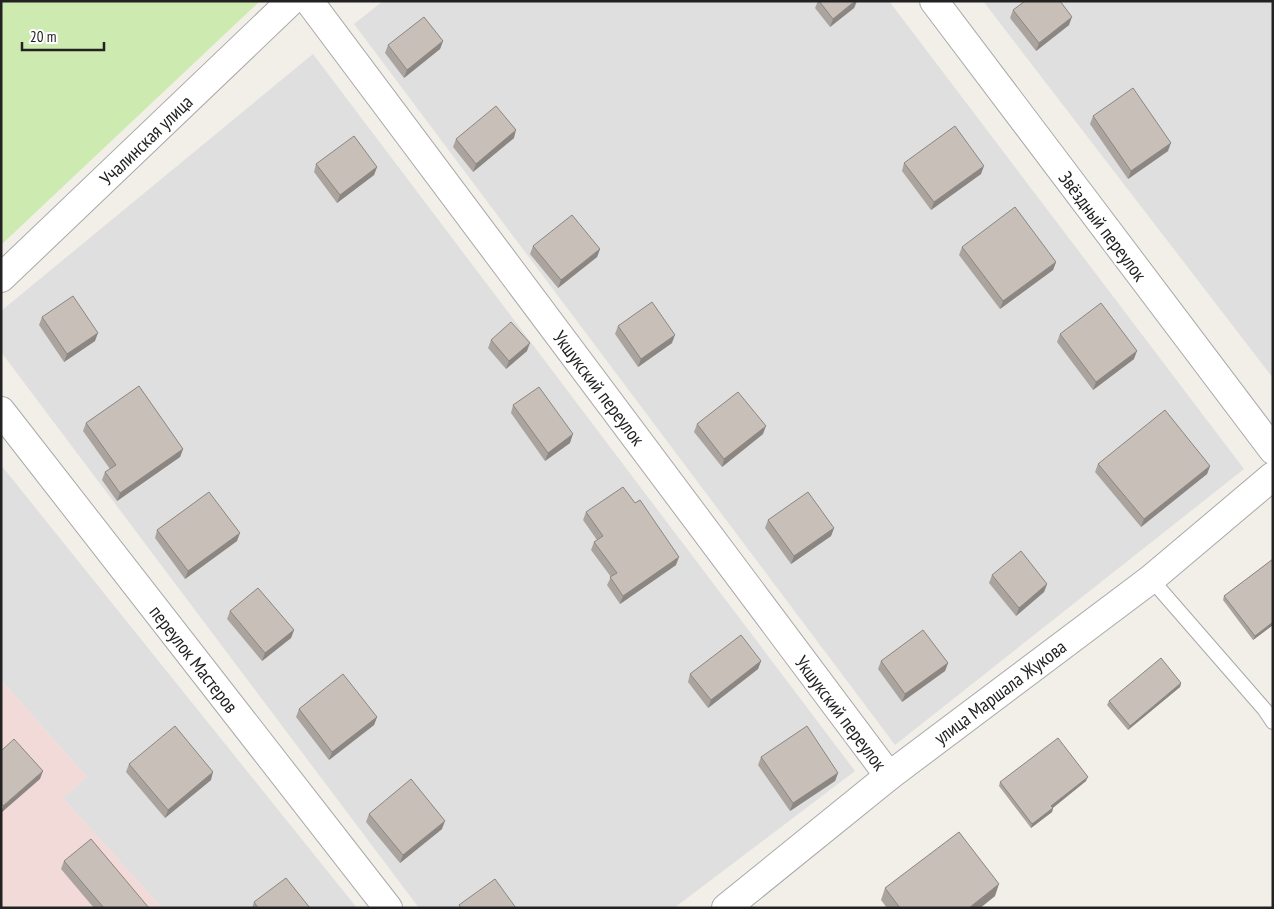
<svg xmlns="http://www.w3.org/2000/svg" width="1274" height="909" font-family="'PT Sans Narrow',sans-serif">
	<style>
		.residential { fill: #e0dfdf }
		.commercial { fill: #f2dad9 }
		.grass { fill: #cdebb0 }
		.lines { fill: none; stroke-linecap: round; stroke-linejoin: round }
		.lane-casing { stroke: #a9a9a9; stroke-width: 16 }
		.street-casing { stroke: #a9a9a9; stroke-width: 30 }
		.lane { stroke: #fff; stroke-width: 14 }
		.street { stroke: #fff; stroke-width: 28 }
		.wall { fill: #aba49e }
		.shaded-wall { fill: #8b8681 }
		.building { fill: #c7bfb8; stroke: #8b8681 }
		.labels { text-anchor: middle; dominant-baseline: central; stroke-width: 5; stroke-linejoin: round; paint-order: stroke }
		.street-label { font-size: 19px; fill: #222; stroke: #fff }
	</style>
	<rect width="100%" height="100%" fill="#f2efe9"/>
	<g class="residential">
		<polygon points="383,1 889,1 1244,469 895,745 354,24"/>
		<polygon points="983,1 1273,1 1273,378"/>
		<polygon points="313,54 855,771 674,908 419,908 1,352 1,311"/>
		<polygon points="1,465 357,908 162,908 63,798 87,777 1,680"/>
	</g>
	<polygon class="commercial" points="1,680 87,777 63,798 162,908 1,908"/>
	<polygon class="grass" points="1,1 260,1 1,245"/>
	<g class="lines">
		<defs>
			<polyline id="lane" points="1151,579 1265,710 1273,722"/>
			<g id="street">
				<polyline points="309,1 889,776"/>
				<polyline points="934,1 1273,450"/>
				<polyline points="1,278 291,1"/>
				<polyline points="1,411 388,908"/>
				<polyline points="726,908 889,776 1151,579 1273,476"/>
			</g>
		</defs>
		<use href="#lane" class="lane-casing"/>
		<use href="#street" class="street-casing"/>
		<use href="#lane" class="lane"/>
		<use href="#street" class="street"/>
	</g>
	<g class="wall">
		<polygon points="818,1 857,1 854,8 830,27 815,8"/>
		<polygon points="1013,10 1069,25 1036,51 1010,18"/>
		<polygon points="443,41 440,49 404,78 385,53 388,45"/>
		<polygon points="1093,116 1168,151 1128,179 1090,124"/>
		<polygon points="514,138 473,172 453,147 456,139"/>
		<polygon points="904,163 981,174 931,210 902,171"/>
		<polygon points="316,164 377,167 374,175 337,203 314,172"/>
		<polygon points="533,246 600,249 597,257 558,288 530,254"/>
		<polygon points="962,247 1056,262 1053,270 1000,309 959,255"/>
		<polygon points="42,317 95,341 64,362 39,325"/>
		<polygon points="618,326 672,343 638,367 615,334"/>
		<polygon points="1060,334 1134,359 1093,390 1057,342"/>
		<polygon points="491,340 527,351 506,369 488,348"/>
		<polygon points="513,405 570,443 545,461 511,413"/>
		<polygon points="86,423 183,449 180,457 117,501 102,480 105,472 110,469 83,431"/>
		<polygon points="697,424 763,434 722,467 694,432"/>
		<polygon points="1098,464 1210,466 1207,474 1141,527 1095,472"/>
		<polygon points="586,512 676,565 620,604 607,585 611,577 591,550 594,542 597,540 583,520"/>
		<polygon points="768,520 834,528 831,536 791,564 765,528"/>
		<polygon points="157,530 237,541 185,579 155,538"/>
		<polygon points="1273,559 1273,625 1253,640 1223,600 1224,596"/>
		<polygon points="992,575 1047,584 1044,592 1016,616 989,583"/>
		<polygon points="230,611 294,630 291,638 262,661 227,619"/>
		<polygon points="761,661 758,669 708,708 688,682 690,674"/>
		<polygon points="881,661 948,663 945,671 902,702 878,669"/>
		<polygon points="1181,683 1180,687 1128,730 1107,705 1109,701"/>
		<polygon points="299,709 377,717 374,725 329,760 296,717"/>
		<polygon points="761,757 838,773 835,781 790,811 758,765"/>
		<polygon points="129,764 211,780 165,818 126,772"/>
		<polygon points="1086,781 1053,808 1052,812 1031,828 999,786 1000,782"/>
		<polygon points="369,814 442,829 400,863 366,822"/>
		<polygon points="64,861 149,908 94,908 61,869"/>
		<polygon points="885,888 995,896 980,908 887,908 881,900"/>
		<polygon points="254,902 310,908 252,908"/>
	</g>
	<g class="shaded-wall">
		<polygon points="855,1 857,1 854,8 830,27 833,19"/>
		<polygon points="1072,17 1069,25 1036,51 1039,43"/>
		<polygon points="443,41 440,49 404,78 407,70"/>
		<polygon points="516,130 514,138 473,172 476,164"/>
		<polygon points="1171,143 1168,151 1128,179 1131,171"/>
		<polygon points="984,166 981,174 931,210 934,202"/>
		<polygon points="377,167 374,175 337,203 340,195"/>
		<polygon points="600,249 597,257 558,288 561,280"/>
		<polygon points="1056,262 1053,270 1000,309 1003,301"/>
		<polygon points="98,333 95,341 64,362 67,354"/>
		<polygon points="675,335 672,343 638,367 641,359"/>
		<polygon points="530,343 527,351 506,369 509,361"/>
		<polygon points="1137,351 1134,359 1093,390 1096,382"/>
		<polygon points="766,426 763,434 722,467 724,459"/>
		<polygon points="573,434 570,443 545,461 548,453"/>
		<polygon points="183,449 180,457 117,501 120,493"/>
		<polygon points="1210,466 1207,474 1141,527 1144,519"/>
		<polygon points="834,528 831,536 791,564 794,556"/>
		<polygon points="240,533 237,541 185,579 188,571"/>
		<polygon points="679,557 676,565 620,604 623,596"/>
		<polygon points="1047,584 1044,592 1016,616 1019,608"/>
		<polygon points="1273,622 1273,625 1253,640 1255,636"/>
		<polygon points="294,630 291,638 262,661 265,653"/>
		<polygon points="761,661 758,669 708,708 711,700"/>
		<polygon points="948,663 945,671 902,702 905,694"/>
		<polygon points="1181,683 1180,687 1128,730 1130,726"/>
		<polygon points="377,717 374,725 329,760 332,752"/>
		<polygon points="43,771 40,779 1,813 3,806"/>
		<polygon points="213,772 211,780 165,818 168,810"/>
		<polygon points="838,773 835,781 790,811 793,803"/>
		<polygon points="1088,777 1086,781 1050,810 1051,806"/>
		<polygon points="1053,808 1052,812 1031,828 1032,824"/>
		<polygon points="445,821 442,829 400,863 403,855"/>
		<polygon points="999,884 995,896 980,908 969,908"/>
	</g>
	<g class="building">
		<polygon points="819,1 855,1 833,19"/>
		<polygon points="1025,1 1060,1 1072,17 1039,43 1013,10"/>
		<polygon points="424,17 443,41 407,70 388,45"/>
		<polygon points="1133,88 1171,143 1131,171 1093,116"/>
		<polygon points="496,106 516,130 476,164 456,139"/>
		<polygon points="955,126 984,166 934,202 904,163"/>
		<polygon points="354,136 377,167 340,195 316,164"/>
		<polygon points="1015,207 1056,262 1003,301 962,247"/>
		<polygon points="572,215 600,249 561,280 533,246"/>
		<polygon points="73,296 98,333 67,354 42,317"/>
		<polygon points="652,302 675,335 641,359 618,326"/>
		<polygon points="1101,303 1137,351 1096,382 1060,334"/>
		<polygon points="511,322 530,343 509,361 491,340"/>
		<polygon points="139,386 183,449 120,493 105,472 116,465 86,423"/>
		<polygon points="539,387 573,434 548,453 513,405"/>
		<polygon points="738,392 766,426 724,459 697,424"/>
		<polygon points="1165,410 1210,466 1144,519 1098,464"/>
		<polygon points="623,487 635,503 640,500 679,557 623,596 610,577 617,573 594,542 603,536 586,512"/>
		<polygon points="209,492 240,533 188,571 157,530"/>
		<polygon points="808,492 834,528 794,556 768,520"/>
		<polygon points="1021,551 1047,584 1019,608 992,575"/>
		<polygon points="1273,559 1273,622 1255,636 1224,596"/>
		<polygon points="258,588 294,630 265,653 230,611"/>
		<polygon points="923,630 948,663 905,694 881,661"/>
		<polygon points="741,635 761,661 711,700 690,674"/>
		<polygon points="1161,658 1181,683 1130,726 1109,701"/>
		<polygon points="343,674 377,717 332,752 299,709"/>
		<polygon points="175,726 213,772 168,810 129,764"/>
		<polygon points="807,726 838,773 793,803 761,757"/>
		<polygon points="1058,738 1088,777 1051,806 1053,808 1032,824 1000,782"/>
		<polygon points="14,739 43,771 3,806 1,804 1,751"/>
		<polygon points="411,779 445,821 403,855 369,814"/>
		<polygon points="959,832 999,884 969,908 900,908 885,888"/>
		<polygon points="91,839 149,908 104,908 64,861"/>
		<polygon points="286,878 310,908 258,908 254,902"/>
		<polygon points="495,879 516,908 461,908 459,905"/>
	</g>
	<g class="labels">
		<g class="street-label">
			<text transform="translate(146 140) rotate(-44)">Учалинская улица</text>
			<text transform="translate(1103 226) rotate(53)">Звёздный переулок</text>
			<text transform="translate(599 388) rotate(53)">Укшукский переулок</text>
			<text transform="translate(194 659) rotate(52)">переулок Мастеров</text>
			<text transform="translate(1000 692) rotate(-37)">улица Маршала Жукова</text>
			<text transform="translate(841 713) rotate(53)">Укшукский переулок</text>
		</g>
	</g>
	<rect width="1274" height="909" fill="none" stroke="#222222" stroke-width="5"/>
	<path d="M22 42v8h82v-8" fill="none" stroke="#222222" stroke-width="2.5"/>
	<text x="30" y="42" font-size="15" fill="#222222" stroke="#ffffff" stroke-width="4" paint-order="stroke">20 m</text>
</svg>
